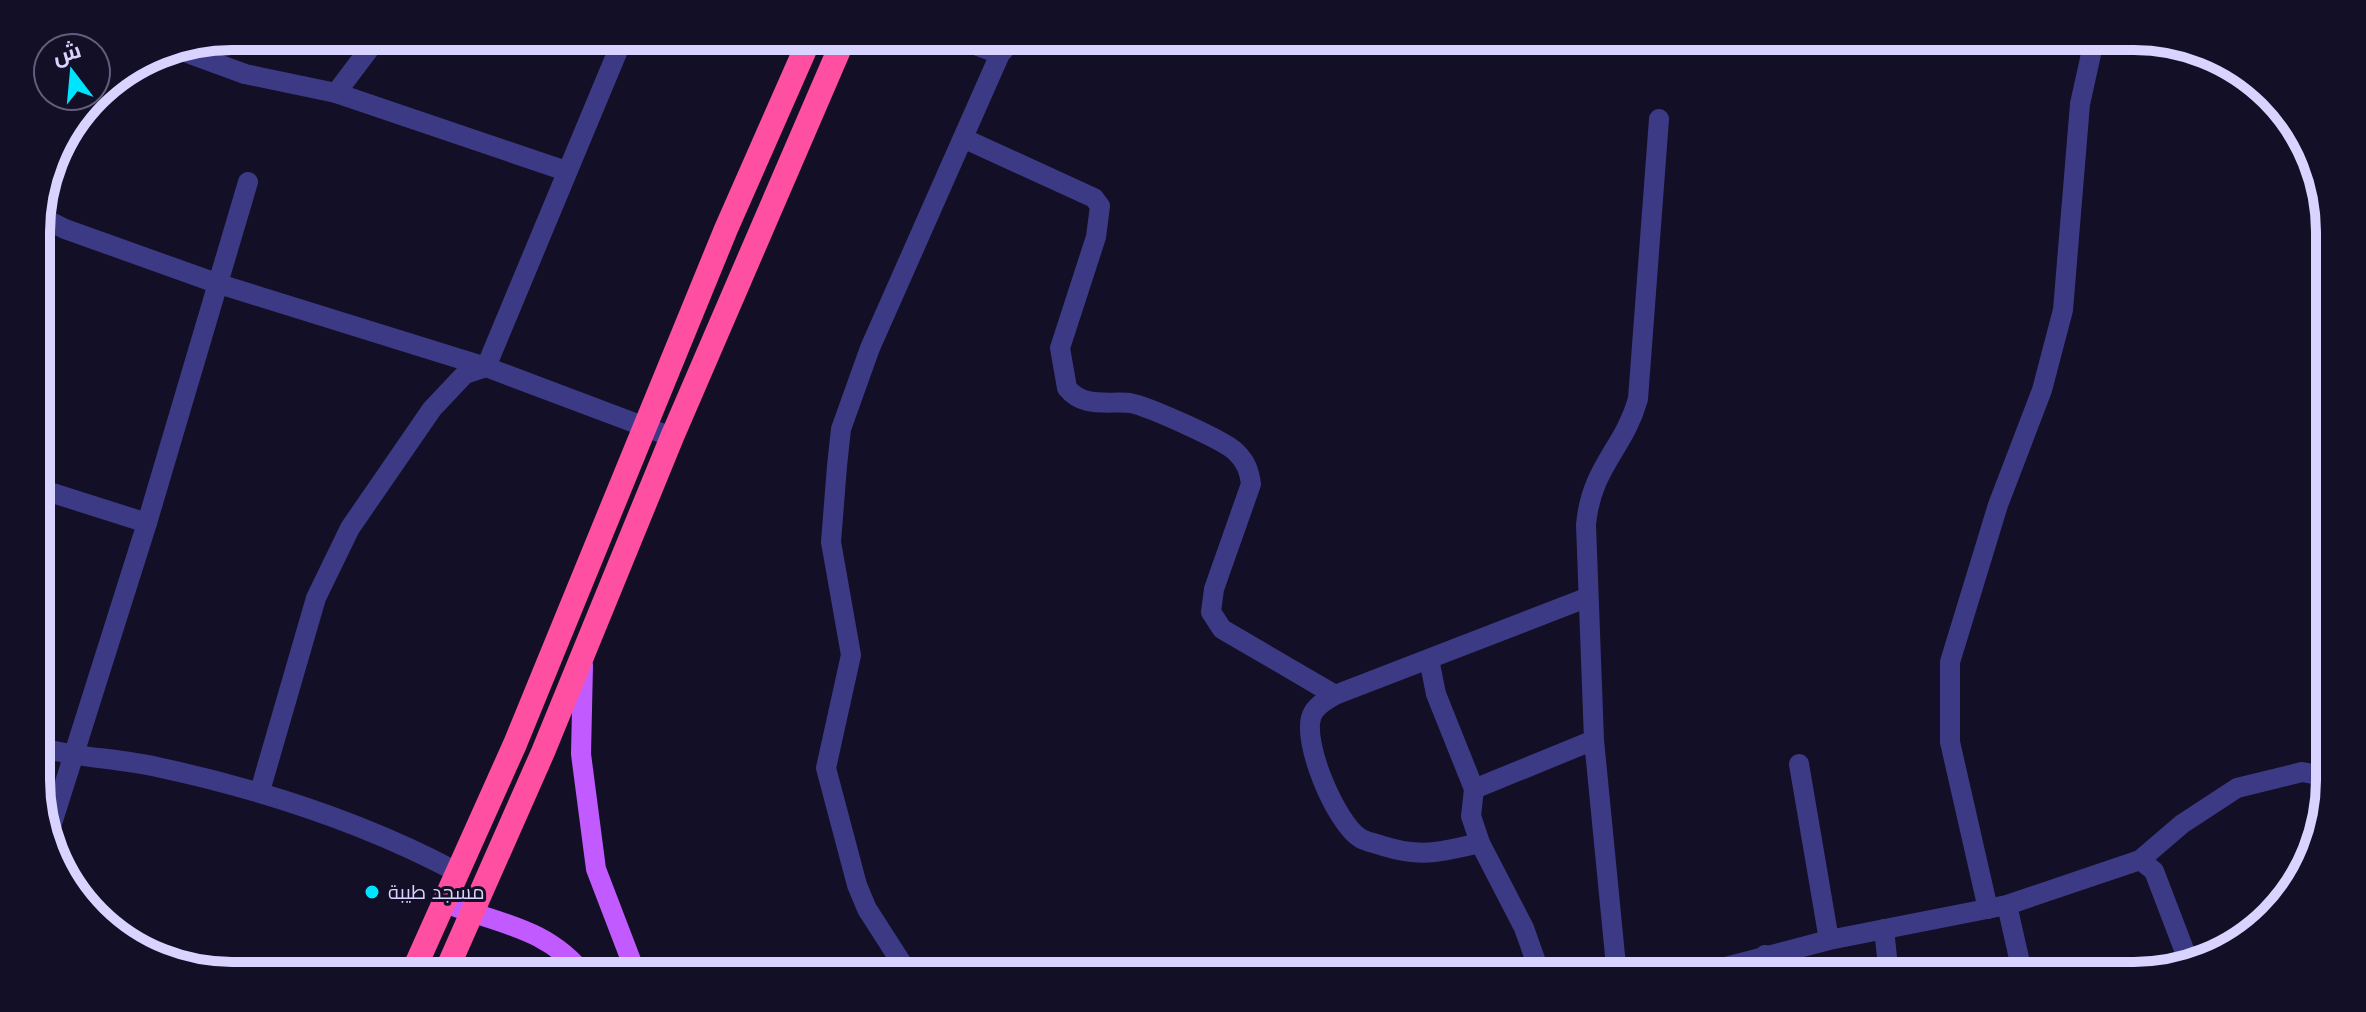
<svg xmlns="http://www.w3.org/2000/svg" width="2366" height="1012" font-family="Arial,Cairo,sans-serif">
	<style>
		.lines { fill: none; stroke-linecap: round; stroke-linejoin: round }
		.minor { stroke: #3d3a85; stroke-width: 20 }
		.major { stroke: #c25bff; stroke-width: 20 }
		.highway { stroke: #ff4fa3; stroke-width: 24 }
		.poi-dot { fill: #00e5ff; stroke: #130f26; stroke-width: 3 }
		.labels { text-anchor: middle; dominant-baseline: central; stroke-width: 6; stroke-linejoin: round; paint-order: stroke }
		.poi-label { font-size: 20px; fill: #d9d4ff; stroke: #130f26; text-anchor: start }
		.rim { fill: none; stroke: #d9d4ff; stroke-width: 10 }
	</style>
	<rect width="100%" height="100%" fill="#130f26"/>
	<g class="lines">
		<g class="minor">
			<polyline points="951,36 1000,54"/>
			<polyline points="174,48 245,74 336,93 566,171"/>
			<polyline points="336,93 379,36"/>
			<path d="M965,139l129,59 6,8 -4,31 -36,111 7,40c16,20 39,13 63,15 17,3 94,37 106,49 10,10 13,18 15,32l-37,105 -3,23 11,17 113,66"/>
			<polyline points="37,215 65,229 219,284 486,367 672,437"/>
			<polyline points="37,488 147,523"/>
			<polyline points="1429,659 1436,694 1474,789 1471,816 1480,843 1524,928 1541,976"/>
			<path d="M38,747c39,11 79,11 119,20 103,22 205,55 298,104"/>
			<polyline points="1799,764 1829,940"/>
			<polyline points="1474,789 1594,740"/>
			<polyline points="260,791 316,598 350,528 432,409 465,374 486,367 624,36"/>
			<polyline points="49,833 147,523 248,182"/>
			<path d="M1480,843c-39,9 -58,15 -97,3 -8,-3 -17,-4 -23,-8 -24,-15 -59,-97 -48,-123 4,-10 15,-15 23,-20l251,-97"/>
			<polyline points="2140,860 2154,871 2188,960"/>
			<polyline points="2007,905 2023,976"/>
			<polyline points="1988,909 1950,742 1950,662 1998,505 2042,390 2063,310 2080,104 2095,36"/>
			<polyline points="1884,929 1889,976"/>
			<polyline points="1765,955 1777,976"/>
			<polyline points="910,976 867,909 857,885 826,768 851,655 831,542 837,466 841,429 870,348 1000,54 1017,36"/>
			<path d="M1617,976l-23,-236 -8,-215c5,-58 38,-76 52,-126l21,-280"/>
			<polyline points="1691,976 1829,940 2007,905 2140,860 2182,824 2237,788 2302,772 2330,777"/>
		</g>
		<g class="major">
			<polyline points="583,665 581,754 596,869 637,976"/>
			<path d="M442,902c53,21 106,25 143,74"/>
			<polyline points="610,976 622,973 634,976"/>
		</g>
		<g class="highway">
			<polyline points="411,976 515,744 726,229 811,36"/>
			<polyline points="444,976 543,752 672,437 845,36"/>
		</g>
	</g>
	<circle class="poi-dot" cx="372" cy="892" r="8"/>
	<g class="labels">
		<g class="poi-label">
			<text x="388" y="892">مسجد طيبة</text>
		</g>
	</g>
	<path d="M0 0H2366V1012H0ZM232 50H2134A182 182 0 0 1 2316 232V780A182 182 0 0 1 2134 962H232A182 182 0 0 1 50 780V232A182 182 0 0 1 232 50Z" fill="#130f26" fill-rule="evenodd"/>
	<path class="rim" d="M232 50H2134A182 182 0 0 1 2316 232V780A182 182 0 0 1 2134 962H232A182 182 0 0 1 50 780V232A182 182 0 0 1 232 50Z"/>
	<g transform="translate(72 72) rotate(344)"><circle r="38" fill="#130f26" stroke="#625e7d" stroke-width="2"/>
	<path d="M0-6L14 30L0 20L-14 30Z" fill="#00e5ff"/>
	<text y="-12" font-size="22" font-weight="bold" text-anchor="middle" fill="#d9d4ff">ش</text>
	</g>
</svg>
